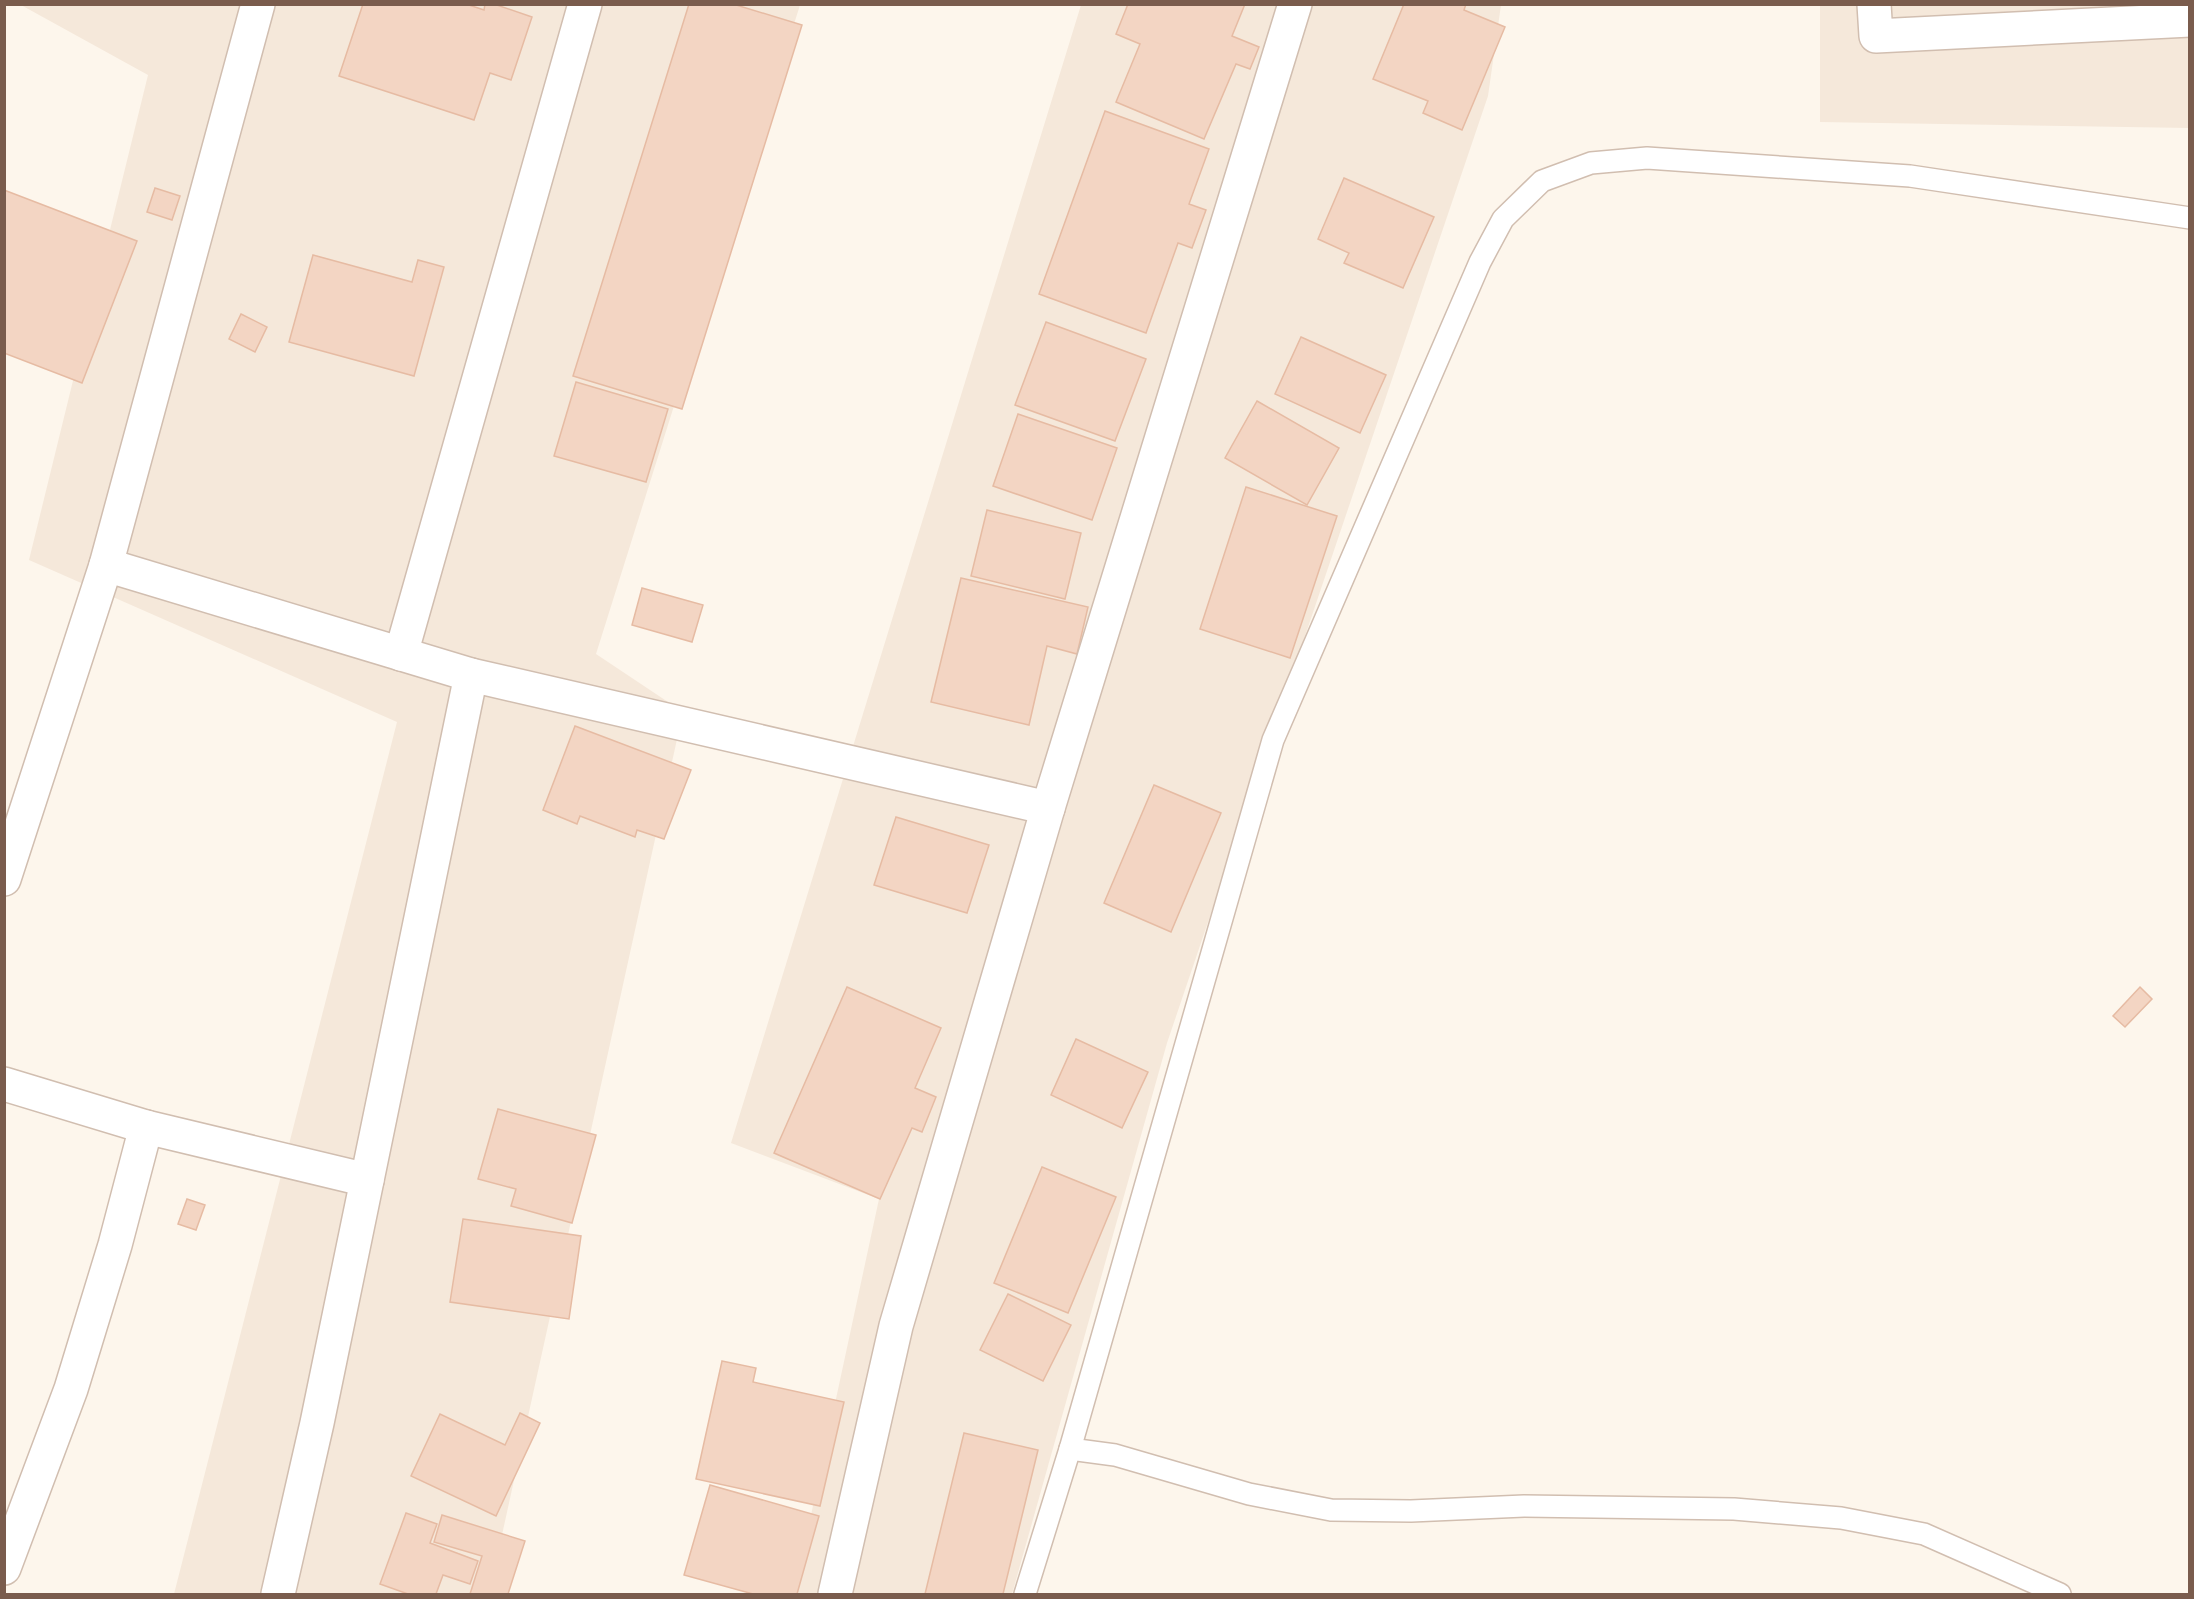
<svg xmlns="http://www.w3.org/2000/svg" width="2194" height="1599" font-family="Arial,sans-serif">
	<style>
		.residential { fill: #f5e8da }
		.building { fill: #f3d5c3; stroke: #e6bba3; stroke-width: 1.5 }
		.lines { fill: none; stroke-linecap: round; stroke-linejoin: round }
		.lane-casing { stroke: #d1beb0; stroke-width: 24 }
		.street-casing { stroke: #d1beb0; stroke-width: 36 }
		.lane { stroke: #fff; stroke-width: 21 }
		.street { stroke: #fff; stroke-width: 33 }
	</style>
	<rect width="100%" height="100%" fill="#fdf6ec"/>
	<g class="residential">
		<polygon points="21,5 800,5 596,654 683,712 489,1594 174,1594 397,722 29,560 148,75"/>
		<polygon points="1081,5 1501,5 1488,96 1167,1043 1012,1594 794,1594 879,1199 731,1143"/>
		<polygon points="1820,5 2189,5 2189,128 1820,122"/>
	</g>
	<g class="building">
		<polygon points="363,4 466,4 484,10 485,4 494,4 532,17 511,80 490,73 474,120 339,76"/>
		<polygon points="689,4 733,4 802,25 682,409 573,376"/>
		<polygon points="1128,4 1245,4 1232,36 1259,47 1250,69 1236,64 1204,139 1116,102 1140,44 1116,34"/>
		<polygon points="1404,4 1466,4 1464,10 1505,27 1462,130 1423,113 1428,101 1373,79"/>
		<polygon points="1105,111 1209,149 1189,204 1206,210 1192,248 1178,243 1146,333 1039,294"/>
		<polygon points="1344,178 1434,217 1403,288 1344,263 1349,253 1318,239"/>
		<polygon points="155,188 180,196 172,220 147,212"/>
		<polygon points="4,190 137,241 82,383 4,353"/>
		<polygon points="313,255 412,282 418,260 444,267 414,376 289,342"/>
		<polygon points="241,314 267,327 255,352 229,339"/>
		<polygon points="1046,322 1146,359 1115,441 1015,405"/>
		<polygon points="1301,337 1386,375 1360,433 1275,394"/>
		<polygon points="576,382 668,409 646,482 554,456"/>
		<polygon points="1257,401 1339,448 1307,505 1225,458"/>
		<polygon points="1018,414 1117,448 1092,520 993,486"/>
		<polygon points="1246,487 1337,516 1290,658 1200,629"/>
		<polygon points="987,510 1081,533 1065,599 971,576"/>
		<polygon points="961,578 1088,607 1077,654 1047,646 1029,725 931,702"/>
		<polygon points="642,588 703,605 692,642 632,625"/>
		<polygon points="575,726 691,770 664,839 637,830 635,837 580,816 577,824 543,810"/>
		<polygon points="1154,785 1221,813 1171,932 1104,903"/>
		<polygon points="896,817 989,845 967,913 874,885"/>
		<polygon points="847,987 941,1028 915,1088 936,1097 922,1132 912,1128 880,1199 774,1153"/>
		<polygon points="2140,987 2152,999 2125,1027 2113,1016"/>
		<polygon points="1076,1039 1148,1072 1122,1128 1051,1095"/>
		<polygon points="498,1109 596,1135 572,1223 511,1206 516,1189 478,1179"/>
		<polygon points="1042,1167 1116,1197 1068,1313 994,1283"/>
		<polygon points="187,1199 205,1205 196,1230 178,1224"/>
		<polygon points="463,1219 581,1236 569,1319 450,1302"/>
		<polygon points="1008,1294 1071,1325 1043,1381 980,1350"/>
		<polygon points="722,1361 756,1368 753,1382 844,1402 820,1506 696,1479"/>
		<polygon points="520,1413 540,1423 496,1516 411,1476 440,1414 505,1445"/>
		<polygon points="964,1433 1038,1450 1003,1594 925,1594"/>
		<polygon points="710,1485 819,1516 797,1594 753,1594 684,1575"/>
		<polygon points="406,1513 437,1524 430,1543 478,1561 470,1584 443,1575 436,1594 408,1594 380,1584"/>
		<polygon points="442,1515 525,1541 508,1594 470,1594 482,1556 434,1542"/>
	</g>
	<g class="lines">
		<defs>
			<g id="lane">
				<polyline points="1070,1449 1115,1455 1249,1494 1331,1510 1411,1511 1524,1506 1734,1509 1841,1518 1924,1534 2060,1594"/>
				<polyline points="1025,1594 1070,1449 1273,740 1480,262 1503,219 1542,181 1591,163 1647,158 1910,176 2190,218"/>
			</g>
			<g id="street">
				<polyline points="1874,4 1876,36 2190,20"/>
				<polyline points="106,565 471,675 317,1423 278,1594"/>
				<polyline points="401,654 585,4"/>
				<polyline points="471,675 1048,808"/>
				<polyline points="4,879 106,565 258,4"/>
				<polyline points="4,1084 146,1127 367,1180"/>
				<polyline points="4,1568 71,1389 115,1245 146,1127"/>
				<polyline points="835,1594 896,1326 1048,808 1295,4"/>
			</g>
		</defs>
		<use href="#lane" class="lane-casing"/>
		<use href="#street" class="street-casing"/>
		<use href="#lane" class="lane"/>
		<use href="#street" class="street"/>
	</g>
	<rect width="2194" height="1599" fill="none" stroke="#7a5c4d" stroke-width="12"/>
</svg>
